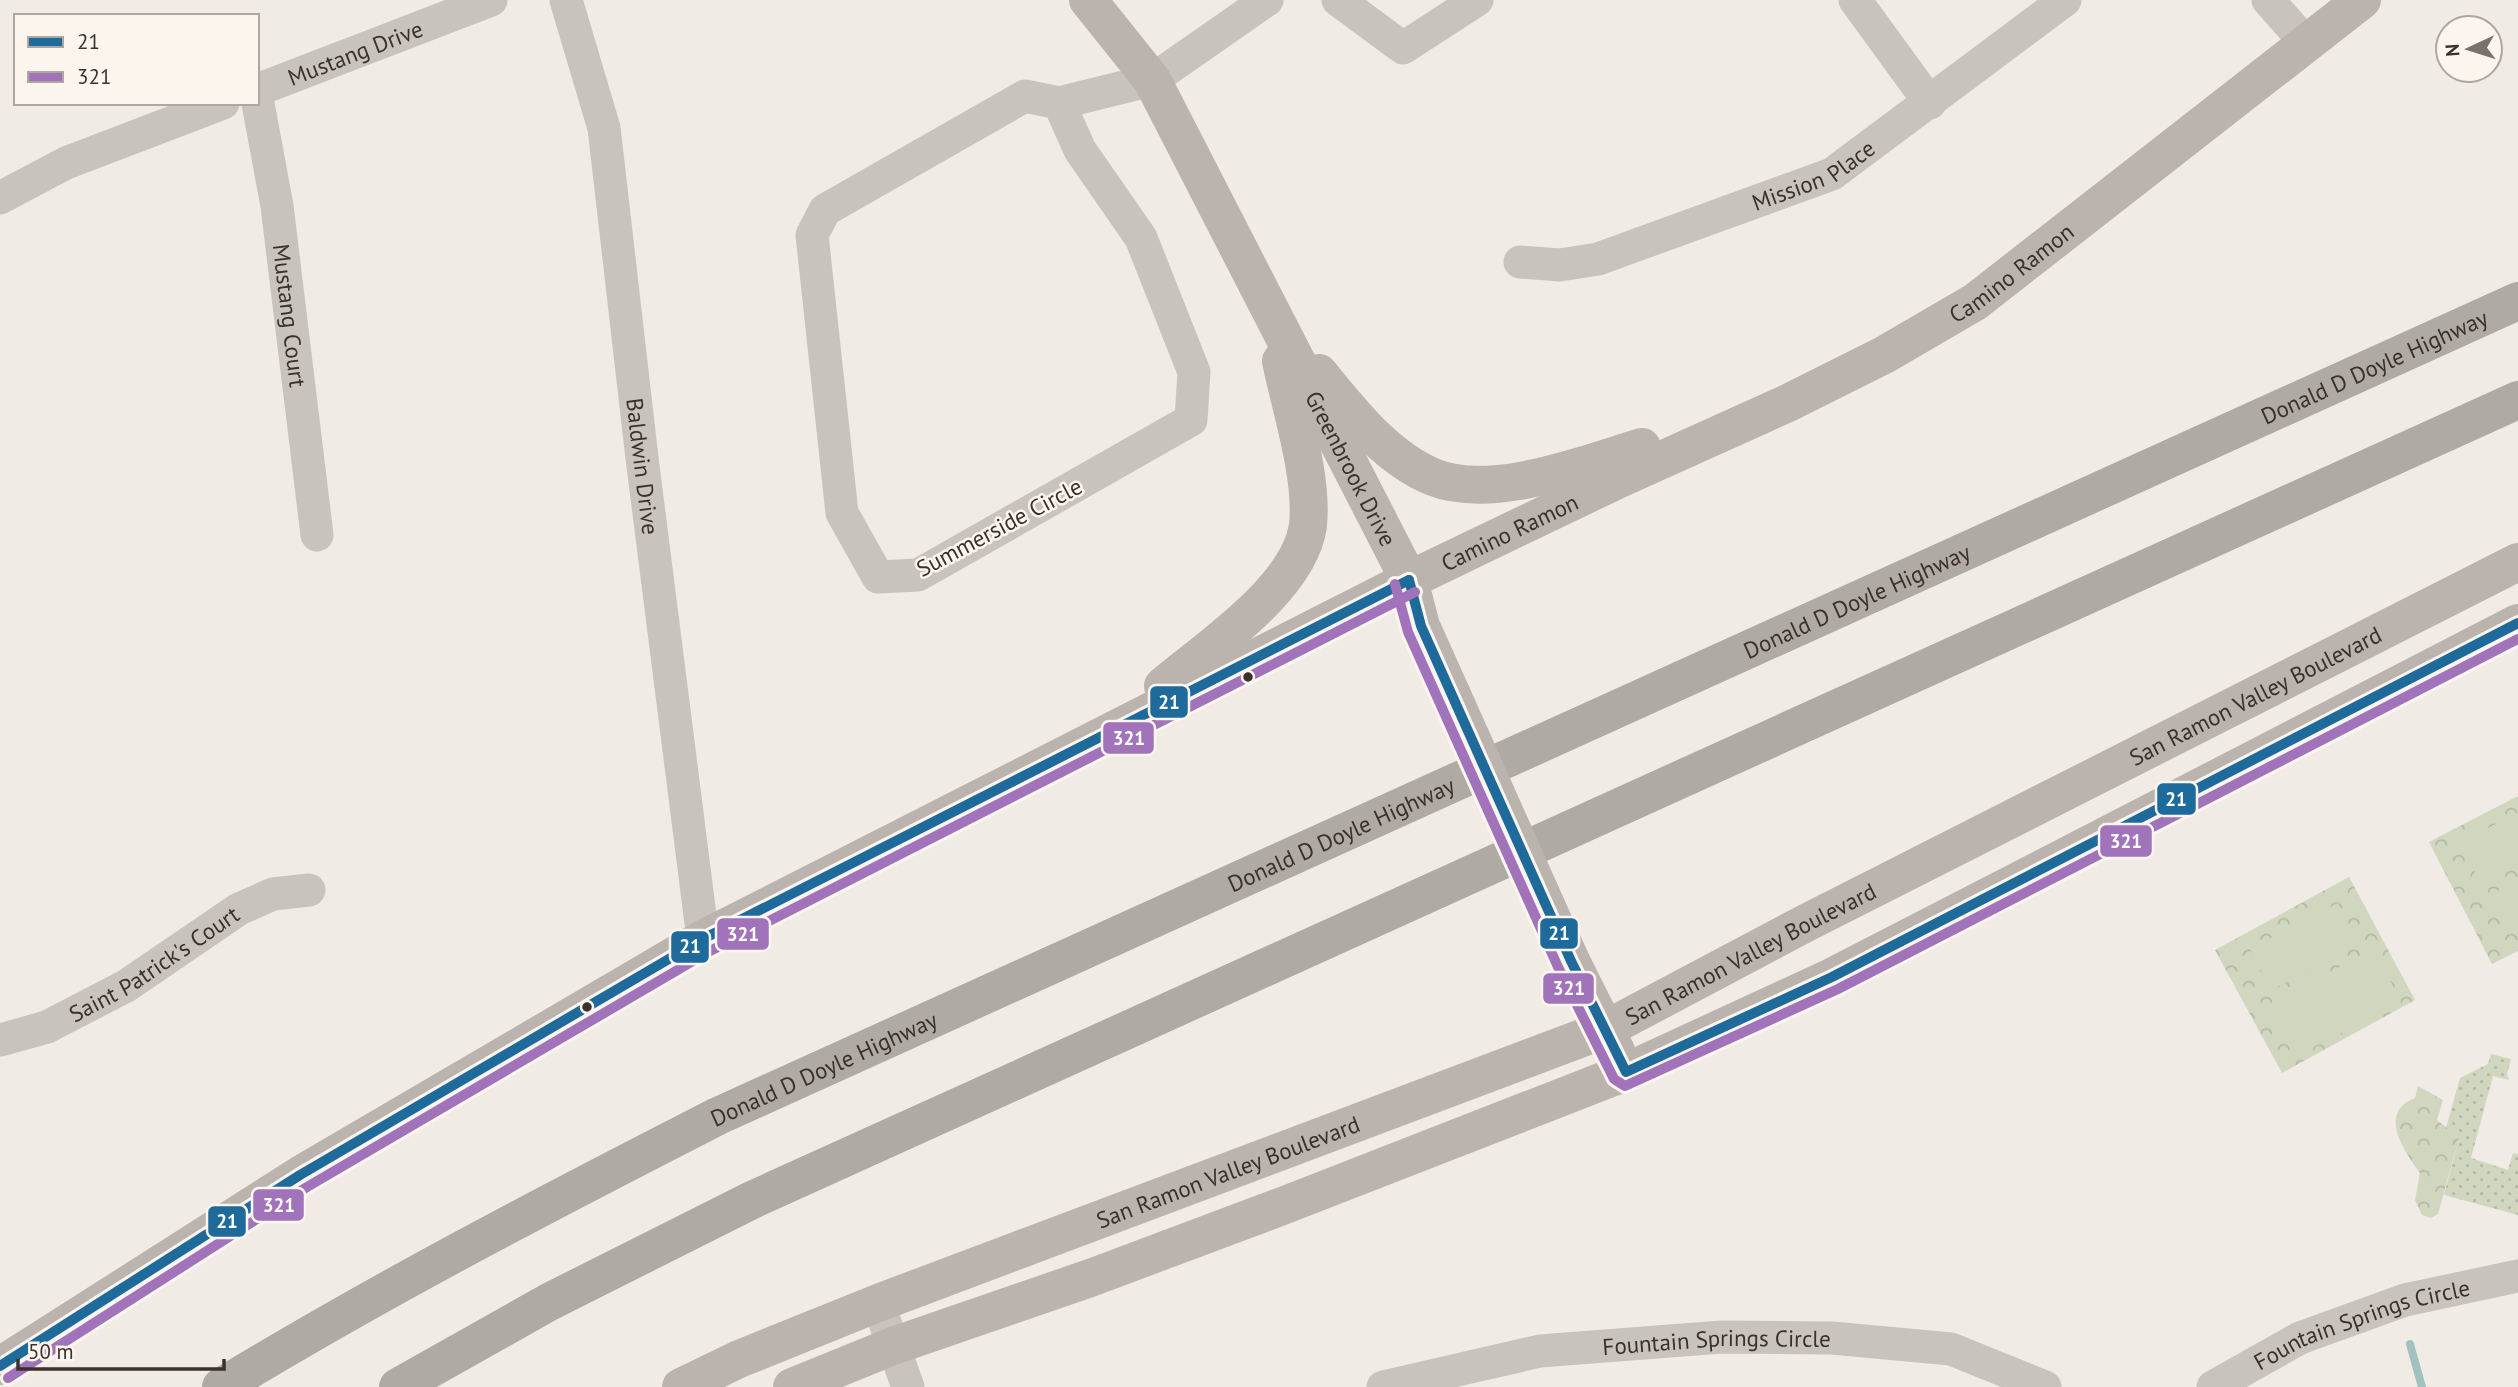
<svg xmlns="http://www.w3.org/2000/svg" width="2518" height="1387" font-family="'PT Sans',sans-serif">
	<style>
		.grass { fill: url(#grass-dots) }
		.forest { fill: url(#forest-crowns) }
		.pitch { fill: #d1d6bf }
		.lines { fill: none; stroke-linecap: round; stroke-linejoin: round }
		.stream { stroke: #a1c2c1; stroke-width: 8 }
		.street { stroke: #c9c3be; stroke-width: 33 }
		.secondary { stroke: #bab3ae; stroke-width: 38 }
		.highway { stroke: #afaaa4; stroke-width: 38 }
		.secondary-bridge { stroke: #bab3ae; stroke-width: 38 }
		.bus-1-casing { stroke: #fbf5ee; stroke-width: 16 }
		.bus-2-casing { stroke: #fbf5ee; stroke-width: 16 }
		.bus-1 { stroke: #1e6b9b; stroke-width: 10 }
		.bus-2 { stroke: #a173ba; stroke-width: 10 }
		.bus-dot { fill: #3b302b; stroke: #fbf5ee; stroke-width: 2.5 }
		.labels { text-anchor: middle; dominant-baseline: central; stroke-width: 5; stroke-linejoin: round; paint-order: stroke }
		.street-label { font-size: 23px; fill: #3b302b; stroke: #fbf5ee }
		.line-badge { stroke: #fbf5ee; stroke-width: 2.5 }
		.badge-label { font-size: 19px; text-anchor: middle; font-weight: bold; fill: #fff }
	</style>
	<defs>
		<pattern id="grass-dots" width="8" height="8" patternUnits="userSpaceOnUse" patternTransform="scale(1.75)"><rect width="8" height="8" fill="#d1d6bf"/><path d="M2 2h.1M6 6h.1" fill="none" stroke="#b4b8a4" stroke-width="1.8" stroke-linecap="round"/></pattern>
		<pattern id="forest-crowns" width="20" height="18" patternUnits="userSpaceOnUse" patternTransform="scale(1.75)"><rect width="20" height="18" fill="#d1d6bf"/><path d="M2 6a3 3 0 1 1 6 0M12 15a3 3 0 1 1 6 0" fill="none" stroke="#b4b8a4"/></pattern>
	</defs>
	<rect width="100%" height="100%" fill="#f0ebe5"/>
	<polygon class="grass" points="2491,1054 2511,1059 2507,1074 2509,1080 2493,1076 2471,1158 2508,1170 2513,1153 2518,1154 2518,1215 2444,1195 2459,1138 2446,1128 2460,1078 2488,1064"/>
	<g class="forest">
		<polygon points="2518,796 2518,951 2492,964 2429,842"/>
		<polygon points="2349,877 2415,1000 2282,1073 2215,950"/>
		<path d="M2418,1086l25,14 -6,20 22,18 -21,76 -7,4 -9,-3 -7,-15 5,-27c-14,-20 -44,-60 -5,-75z"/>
	</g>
	<g class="pitch">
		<polygon points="2518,812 2518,862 2480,882 2460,843"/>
		<polygon points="2518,880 2518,930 2509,935 2488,896"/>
		<polygon points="2338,903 2359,944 2271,990 2250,949"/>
		<polygon points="2374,949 2401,1002 2296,1056 2269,1004"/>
	</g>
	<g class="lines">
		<polyline class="stream" points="2410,1344 2422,1387"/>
		<g class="street">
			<path id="s1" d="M566,0l38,128 38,330 61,481"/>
			<polyline points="1338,0 1403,48 1477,0"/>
			<polyline points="1855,0 1930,103"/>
			<polyline points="2268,0 2307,44"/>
			<path id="s2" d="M257,90l234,-90"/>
			<polygon points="1025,96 1059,103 1080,150 1141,238 1194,372 1191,420 918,575 878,577 842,513 812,235 825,210"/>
			<path id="s3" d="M257,98l20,108 40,329"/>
			<polyline points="1059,103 1152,80 1267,0"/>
			<polyline points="0,198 66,163 223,103"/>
			<path id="s4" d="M1520,262l40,3 38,-6 234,-85 233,-174"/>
			<path id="s5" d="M0,1040l47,-13 79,-41 113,-77 34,-15 36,-4"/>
			<polyline points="878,1303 908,1387"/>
			<path id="s6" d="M1383,1387l157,-36 182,-14 110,1 119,11 94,38"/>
			<path id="s7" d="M2213,1387l87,-49 105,-38 113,-24"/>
		</g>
		<g class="secondary">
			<path id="s8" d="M1088,0l64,80 257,500 12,46 31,69"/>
			<path d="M1319,373c31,38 67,85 114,104 59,24 151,-13 209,-30"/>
			<path d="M1163,686c45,-38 137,-98 145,-161 5,-49 -17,-115 -27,-164"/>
			<polyline points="1571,961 1616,1051"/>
			<path id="s9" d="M0,1366l300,-191 403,-236 706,-359 206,-99 173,-78 96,-48 91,-53 387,-302"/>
			<path id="s10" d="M681,1387l58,-28 139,-56 728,-274 198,-105 714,-362"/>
			<polyline points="792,1387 893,1346 1093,1277 1285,1205 1626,1072 1832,977 2518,623"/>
		</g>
		<g class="highway">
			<path id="s11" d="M221,1387c161,-98 329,-185 497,-271l1800,-815"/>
			<polyline points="398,1387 549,1302 752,1200 2518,400"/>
		</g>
		<polyline class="secondary-bridge" points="1452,695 1571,961"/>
		<defs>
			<g id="bus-1">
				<polyline points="1409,580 1421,626 1571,961 1626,1072 1832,977 2518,623"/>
				<polyline points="0,1366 300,1175 703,939 1409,580"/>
			</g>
			<g id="bus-2">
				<polyline points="1395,584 1408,632 1558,967 1614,1079 1625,1086 1838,989 2518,639"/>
				<polyline points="8,1378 307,1187 710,951 1415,592"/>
			</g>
		</defs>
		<use href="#bus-1" class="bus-1-casing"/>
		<use href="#bus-2" class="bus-2-casing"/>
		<use href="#bus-1" class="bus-1"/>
		<use href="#bus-2" class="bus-2"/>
	</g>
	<g class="bus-dot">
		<circle cx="1248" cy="677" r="6"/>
		<circle cx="587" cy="1007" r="6"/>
	</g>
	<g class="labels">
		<g class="street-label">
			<text stroke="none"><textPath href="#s2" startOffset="105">Mustang Drive</textPath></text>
			<text stroke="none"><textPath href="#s4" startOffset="310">Mission Place</textPath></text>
			<text stroke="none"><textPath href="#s9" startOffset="2292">Camino Ramon</textPath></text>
			<text stroke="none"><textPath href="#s3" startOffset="220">Mustang Court</textPath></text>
			<text stroke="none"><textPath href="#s11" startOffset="2384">Donald D Doyle Highway</textPath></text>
			<text stroke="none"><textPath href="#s1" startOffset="474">Baldwin Drive</textPath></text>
			<text stroke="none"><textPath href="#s8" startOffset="539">Greenbrook Drive</textPath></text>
			<text transform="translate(999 527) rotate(-28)">Summerside Circle</text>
			<text stroke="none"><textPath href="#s9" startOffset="1726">Camino Ramon</textPath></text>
			<text stroke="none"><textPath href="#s11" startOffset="1816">Donald D Doyle Highway</textPath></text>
			<text stroke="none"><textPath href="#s10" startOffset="1722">San Ramon Valley Boulevard</textPath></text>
			<text stroke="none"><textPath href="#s11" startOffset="1250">Donald D Doyle Highway</textPath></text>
			<text stroke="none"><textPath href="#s10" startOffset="1155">San Ramon Valley Boulevard</textPath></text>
			<text stroke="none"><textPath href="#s5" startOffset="173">Saint Patrick's Court</textPath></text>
			<text stroke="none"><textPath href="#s11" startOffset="682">Donald D Doyle Highway</textPath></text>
			<text stroke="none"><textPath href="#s10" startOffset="588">San Ramon Valley Boulevard</textPath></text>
			<text stroke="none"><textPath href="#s7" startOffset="163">Fountain Springs Circle</textPath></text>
			<text stroke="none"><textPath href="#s6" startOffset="338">Fountain Springs Circle</textPath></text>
		</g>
	</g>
	<g class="line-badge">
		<rect x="1149" y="685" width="40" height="34" rx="7" fill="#1e6b9b"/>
		<rect x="1102" y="721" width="53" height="34" rx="7" fill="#a173ba"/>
		<rect x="2156" y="782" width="41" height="34" rx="7" fill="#1e6b9b"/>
		<rect x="2099" y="824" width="54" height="34" rx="7" fill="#a173ba"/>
		<rect x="1539" y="917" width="40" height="33" rx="7" fill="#1e6b9b"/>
		<rect x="716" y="917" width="54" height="34" rx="7" fill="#a173ba"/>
		<rect x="670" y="930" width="40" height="34" rx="7" fill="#1e6b9b"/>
		<rect x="1542" y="972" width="53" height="33" rx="7" fill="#a173ba"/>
		<rect x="252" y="1188" width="53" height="34" rx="7" fill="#a173ba"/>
		<rect x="207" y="1205" width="40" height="33" rx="7" fill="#1e6b9b"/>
	</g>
	<g class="badge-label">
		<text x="1169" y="709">21</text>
		<text x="1129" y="745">321</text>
		<text x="2176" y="806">21</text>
		<text x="2126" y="848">321</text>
		<text x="1559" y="940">21</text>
		<text x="743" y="941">321</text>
		<text x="690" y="953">21</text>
		<text x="1569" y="995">321</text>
		<text x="279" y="1212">321</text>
		<text x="227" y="1228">21</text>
	</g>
	<rect x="14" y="14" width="245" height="91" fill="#fbf5ee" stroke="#aea6a0" stroke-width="2"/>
	<rect x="28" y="37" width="35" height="10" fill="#1e6b9b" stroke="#aea6a0" stroke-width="2"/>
	<text x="77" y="49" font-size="21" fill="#3b302b">21</text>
	<rect x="28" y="72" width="35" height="10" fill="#a173ba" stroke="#aea6a0" stroke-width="2"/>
	<text x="77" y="84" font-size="21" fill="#3b302b">321</text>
	<g transform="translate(2469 49) rotate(266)"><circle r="33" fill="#fbf5ee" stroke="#aea6a0" stroke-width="2"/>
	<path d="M0-5L12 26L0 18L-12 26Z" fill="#7a716c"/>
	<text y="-10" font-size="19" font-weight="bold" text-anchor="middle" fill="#3b302b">N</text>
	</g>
	<path d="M18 1359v10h206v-10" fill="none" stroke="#3b302b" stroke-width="3.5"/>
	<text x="28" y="1359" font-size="21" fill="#3b302b" stroke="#fbf5ee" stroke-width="5" paint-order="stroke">50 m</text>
</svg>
